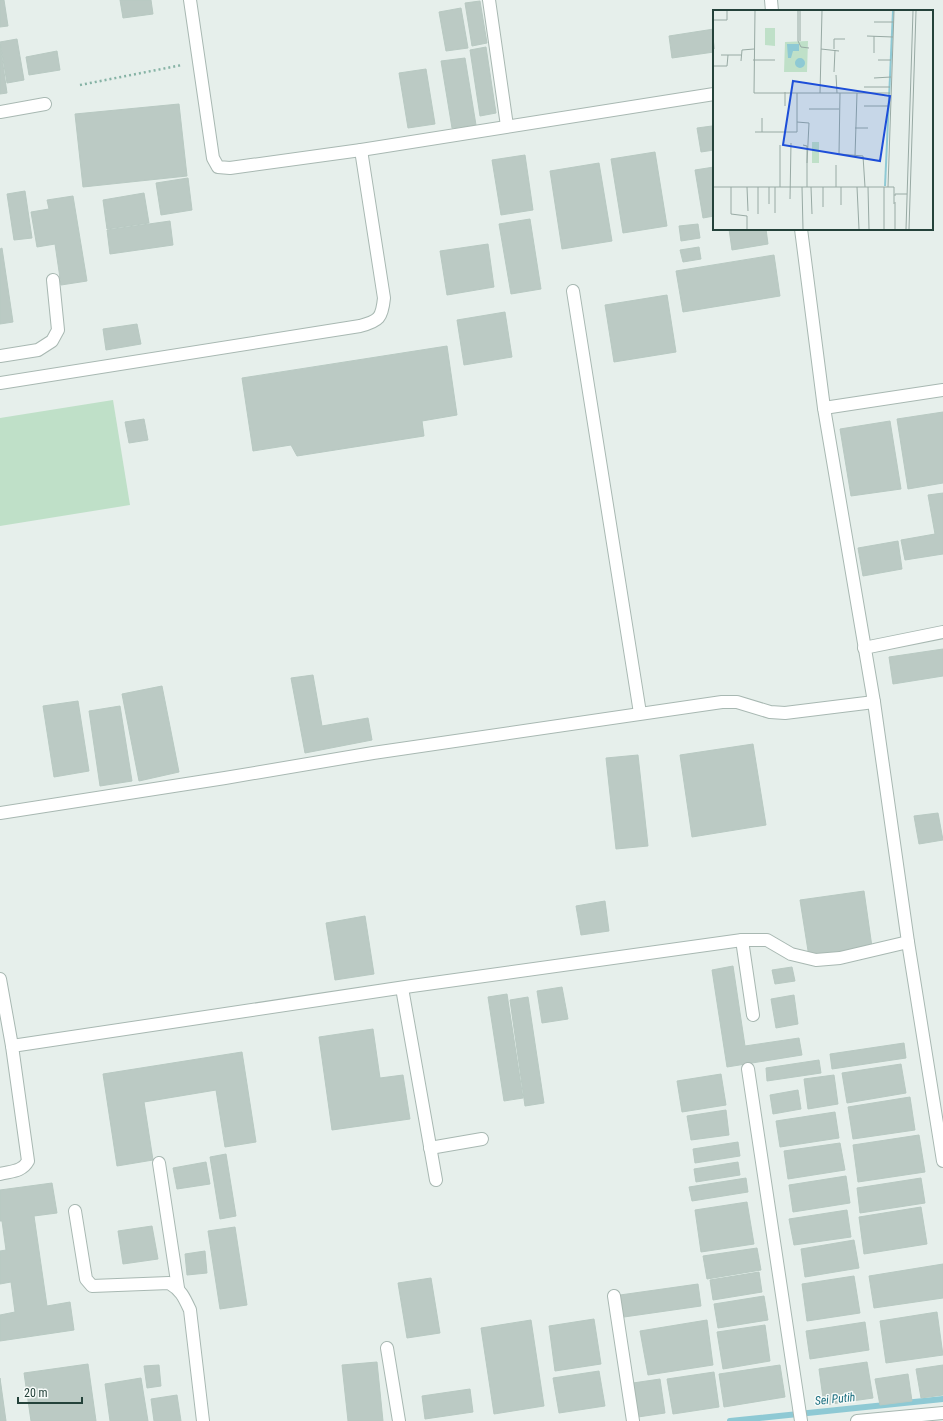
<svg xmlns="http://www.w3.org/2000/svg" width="943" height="1421" font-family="'Roboto Condensed',sans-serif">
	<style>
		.green { fill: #bfe0c8 }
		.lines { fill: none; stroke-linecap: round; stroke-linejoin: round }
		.stream { stroke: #8ec9d4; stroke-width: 6 }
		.building { fill: #bbcac4; stroke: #b8c9c2 }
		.minor-casing { stroke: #a8b8b2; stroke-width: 14 }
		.path { stroke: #86b3a5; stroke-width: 2.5; stroke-dasharray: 2 3; stroke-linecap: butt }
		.minor { stroke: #fff; stroke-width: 12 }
		.labels { text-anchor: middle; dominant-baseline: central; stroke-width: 3; stroke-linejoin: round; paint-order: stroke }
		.water-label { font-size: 12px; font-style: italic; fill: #1c6f80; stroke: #f7fbf9 }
		.inset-river { fill: none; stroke: #8ec9d4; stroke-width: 2 }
		.inset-road { fill: none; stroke: #98aaa4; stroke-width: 1 }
		.view { fill: #1d4ed8; fill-opacity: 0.15; stroke: #1d4ed8; stroke-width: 2 }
		.inset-edge { fill: none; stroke: #24423a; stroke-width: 2 }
	</style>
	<rect width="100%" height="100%" fill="#e6efeb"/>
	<polygon class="green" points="113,400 130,505 0,526 0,418"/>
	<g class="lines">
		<polyline class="stream" points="730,1421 943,1399"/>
	</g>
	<g class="building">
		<polygon points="0,0 4,0 8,26 0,27"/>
		<polygon points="120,0 151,0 153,14 123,18"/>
		<polygon points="480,1 487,43 472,46 465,3"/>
		<polygon points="461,8 468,48 446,51 439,12"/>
		<polygon points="714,29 714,52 672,58 669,36"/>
		<polygon points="17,39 24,80 7,83 0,42"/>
		<polygon points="0,44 7,93 0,94"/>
		<polygon points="486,47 496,113 480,116 470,50"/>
		<polygon points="57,51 60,70 29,75 26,57"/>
		<polygon points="465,58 476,125 452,128 441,61"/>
		<polygon points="426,69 435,124 408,128 399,73"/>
		<polygon points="179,104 187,176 83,187 75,114"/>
		<polygon points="712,126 714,150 701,152 697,128"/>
		<polygon points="655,152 667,226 623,233 611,159"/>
		<polygon points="525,155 533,210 501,215 492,160"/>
		<polygon points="599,163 612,241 562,249 550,171"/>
		<polygon points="714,167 714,216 703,218 695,170"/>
		<polygon points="188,178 192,210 161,215 156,183"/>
		<polygon points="25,191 32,238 14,240 7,194"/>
		<polygon points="144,193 149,223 107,229 103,200"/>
		<polygon points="73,196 87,281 61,285 55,244 37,247 31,212 49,209 47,200"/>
		<polygon points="530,219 541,289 511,294 499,224"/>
		<polygon points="170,221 173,245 110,254 107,230"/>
		<polygon points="698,224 700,238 681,241 679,226"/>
		<polygon points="729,229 766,229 768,244 732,250"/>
		<polygon points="488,244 494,287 447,295 440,251"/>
		<polygon points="699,247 701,259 683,262 680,250"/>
		<polygon points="2,248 13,322 0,324 0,249"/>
		<polygon points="774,255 780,296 683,312 676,271"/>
		<polygon points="667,295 676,352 614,362 605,305"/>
		<polygon points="505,312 512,357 464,365 457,320"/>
		<polygon points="137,324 141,344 106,350 103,329"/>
		<polygon points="447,346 457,415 422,421 424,436 297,456 291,445 253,451 242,378"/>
		<polygon points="943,412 943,483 908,489 897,419"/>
		<polygon points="144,419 148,440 129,443 125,422"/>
		<polygon points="890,421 901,489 851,496 840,429"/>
		<polygon points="943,493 943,554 905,560 901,540 935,534 928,495"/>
		<polygon points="898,541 902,569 863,576 858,548"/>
		<polygon points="943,649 943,676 893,684 889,657"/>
		<polygon points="313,675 322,726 368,718 372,740 305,753 291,678"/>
		<polygon points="162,686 179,772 139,781 122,694"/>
		<polygon points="78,701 89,771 54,777 43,706"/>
		<polygon points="120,706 132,781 100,786 89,711"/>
		<polygon points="753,744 766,825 692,837 680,755"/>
		<polygon points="638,755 648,846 616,849 606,758"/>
		<polygon points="938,813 943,840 919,844 914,816"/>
		<polygon points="864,891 872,947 809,957 800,900"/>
		<polygon points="605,901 609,931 581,935 576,906"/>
		<polygon points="365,916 374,974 335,980 326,923"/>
		<polygon points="733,966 745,1046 799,1038 802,1055 727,1067 712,970"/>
		<polygon points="792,967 795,981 775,984 772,970"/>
		<polygon points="562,987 568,1019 542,1023 537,991"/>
		<polygon points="507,994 523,1098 504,1101 488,997"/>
		<polygon points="794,995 798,1024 776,1028 771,999"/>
		<polygon points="528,997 544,1103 525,1106 510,1000"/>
		<polygon points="373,1029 380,1078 403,1075 410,1119 332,1130 319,1037"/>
		<polygon points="904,1043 906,1058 832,1069 830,1054"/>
		<polygon points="242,1052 256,1142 225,1147 216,1090 144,1102 153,1160 117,1166 103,1074"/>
		<polygon points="819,1060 821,1073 767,1081 766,1068"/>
		<polygon points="901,1064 906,1093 847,1103 842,1073"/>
		<polygon points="721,1074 726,1105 682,1112 677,1081"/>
		<polygon points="834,1075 838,1104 808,1109 804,1079"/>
		<polygon points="798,1090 801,1109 773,1114 770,1095"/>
		<polygon points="910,1097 915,1130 853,1139 848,1107"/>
		<polygon points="726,1110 729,1135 691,1140 687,1116"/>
		<polygon points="835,1112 839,1138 780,1147 776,1121"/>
		<polygon points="919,1135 925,1172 858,1182 853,1145"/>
		<polygon points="738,1142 740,1156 695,1163 693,1149"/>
		<polygon points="840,1143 845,1170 788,1179 784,1151"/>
		<polygon points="226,1154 236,1216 220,1219 210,1157"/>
		<polygon points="206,1162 210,1184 177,1189 173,1168"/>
		<polygon points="738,1162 740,1175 696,1182 694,1169"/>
		<polygon points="846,1176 850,1203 793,1212 789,1185"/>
		<polygon points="746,1178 748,1192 692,1201 689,1187"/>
		<polygon points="921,1178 925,1203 860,1213 857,1188"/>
		<polygon points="52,1183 57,1213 34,1216 47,1306 70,1302 74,1330 0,1341 0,1315 15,1312 11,1282 0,1284 0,1251 6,1250 2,1221 0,1221 0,1190"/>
		<polygon points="747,1202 754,1244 701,1252 695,1210"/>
		<polygon points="921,1207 927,1244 864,1254 859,1217"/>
		<polygon points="847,1210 851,1237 794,1245 789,1219"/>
		<polygon points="152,1226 158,1259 123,1264 118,1231"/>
		<polygon points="235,1227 247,1305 220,1309 208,1231"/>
		<polygon points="854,1240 859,1268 805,1277 801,1249"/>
		<polygon points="757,1248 761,1270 707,1279 703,1256"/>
		<polygon points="205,1251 207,1273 187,1275 185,1254"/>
		<polygon points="943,1264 943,1298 874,1308 869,1276"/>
		<polygon points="759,1272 762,1292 713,1300 710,1280"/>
		<polygon points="854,1276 860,1313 807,1321 802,1284"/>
		<polygon points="431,1278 440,1333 407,1338 398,1283"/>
		<polygon points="698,1284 701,1306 624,1317 620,1295"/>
		<polygon points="764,1296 768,1320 718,1328 714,1304"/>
		<polygon points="937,1312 943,1355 886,1363 880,1321"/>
		<polygon points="594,1319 601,1364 555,1371 549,1326"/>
		<polygon points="531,1320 544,1406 494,1414 481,1328"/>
		<polygon points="707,1320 713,1365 648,1375 640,1331"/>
		<polygon points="865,1322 869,1350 810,1359 806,1331"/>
		<polygon points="765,1325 770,1361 723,1369 717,1332"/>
		<polygon points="377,1362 383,1421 348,1421 342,1365"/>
		<polygon points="867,1362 873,1398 824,1405 819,1369"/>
		<polygon points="88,1364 96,1421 31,1421 24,1373"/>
		<polygon points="159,1365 161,1386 147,1388 144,1366"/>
		<polygon points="780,1365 785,1397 724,1407 719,1374"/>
		<polygon points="943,1365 943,1395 921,1398 916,1369"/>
		<polygon points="599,1371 605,1406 559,1413 553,1378"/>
		<polygon points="714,1372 719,1407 673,1414 667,1379"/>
		<polygon points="908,1374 912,1401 880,1405 875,1379"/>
		<polygon points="0,1378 6,1421 0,1421"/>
		<polygon points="141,1378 148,1421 110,1421 105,1384"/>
		<polygon points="660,1379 665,1413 638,1417 633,1383"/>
		<polygon points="470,1389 473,1412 425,1419 422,1396"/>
		<polygon points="177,1395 181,1421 154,1421 151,1399"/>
	</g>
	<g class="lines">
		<defs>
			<g id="minor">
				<polyline points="190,0 213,158 218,167 230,168 361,150 714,94"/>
				<polyline points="489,0 507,126"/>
				<polyline points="771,0 772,11"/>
				<polyline points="0,112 45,104"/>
				<polyline points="801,229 824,408 874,702 908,942 943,1161"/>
				<polyline points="573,291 640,713"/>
				<polyline points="0,356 38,350 52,341 58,330 53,280"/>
				<path d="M0,383l360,-57c19,-5 22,-8 24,-28l-23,-148"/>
				<polyline points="824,408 943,390"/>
				<polyline points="864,648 943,632"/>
				<polyline points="0,813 225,778 373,753 722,702 737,702 770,712 785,713 874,702"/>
				<polyline points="742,940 753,1015"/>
				<path d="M0,979l12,67 16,115c-6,11 -17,10 -28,13"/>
				<polyline points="402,988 436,1180"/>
				<polyline points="12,1046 412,986 742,940 767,940 791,954 816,960 840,958 908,942"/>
				<polyline points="748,1069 801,1421"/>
				<polyline points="430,1148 482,1139"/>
				<polyline points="159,1163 178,1288"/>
				<path d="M75,1211l11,68 6,7 77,-3c12,7 15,14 21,27l13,111"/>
				<polyline points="614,1296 633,1421"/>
				<polyline points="387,1348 399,1421"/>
				<polyline points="857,1421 943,1413"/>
			</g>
		</defs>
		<use href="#minor" class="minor-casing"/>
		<polyline class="path" points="80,85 182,65"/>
		<use href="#minor" class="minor"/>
	</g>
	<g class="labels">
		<g class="water-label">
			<text transform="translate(835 1399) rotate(-6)">Sei Putih</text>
		</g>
	</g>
	<g transform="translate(713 10)">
		<rect width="220" height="220" fill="#e6efeb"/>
		<path d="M52,18h10v18l-10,-1zM95,31l-1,31h-23l1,-30zM99,132h7v21h-7z" fill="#bfe0c8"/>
		<path d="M74,34h12v7h-6l-2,7h-3zM82 53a5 5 0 1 1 10 0a5 5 0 1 1-10 0Z" fill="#8ec9d4"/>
		<path class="inset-river" d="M172,176l8,-175"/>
		<path class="inset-road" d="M42,1l-1,82h136M85,1v30l3,6 8,1M0,10h14v-9M161,12h20M0,25l1,14M154,26l26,1M87,31v-30M108,39l18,2M121,39v-10h11M161,43v-17M8,45h20M40,50h22M165,50h13M28,51l1,-11 12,-1M0,56h14l1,-11M121,62l1,-22M123,65l1,18M161,68l17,-1M151,77h26M107,83l2,-82M127,83l-1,61 24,2 2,31M72,96v-14M151,96h25M96,99h30M84,112l12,1 -2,40M142,118h13M42,122h42v-39M49,122v-14M90,135l4,1v41M142,146l2,-63M123,155v22M0,177h181v17M18,177v27l16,2v13M34,177l1,24M45,177v27M56,177v17M62,177v26M67,177v-42M89,177l1,42M98,177l1,27M144,177l2,42M155,177l1,42M171,177v42M175,177l6,-176M182,186v-2h12M77,189l1,-56M128,195v-18M110,197v-20M182,219v-27M193,219l7,-218M196,219l7,-218"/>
		<path class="view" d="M80,71l97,15 -10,65 -97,-16z"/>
		<rect width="220" height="220" class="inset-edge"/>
	</g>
	<path d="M18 1397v6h64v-6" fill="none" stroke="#24423a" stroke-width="2"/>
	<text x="24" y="1397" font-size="12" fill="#24423a" stroke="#f7fbf9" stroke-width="3" paint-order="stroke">20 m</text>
</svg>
